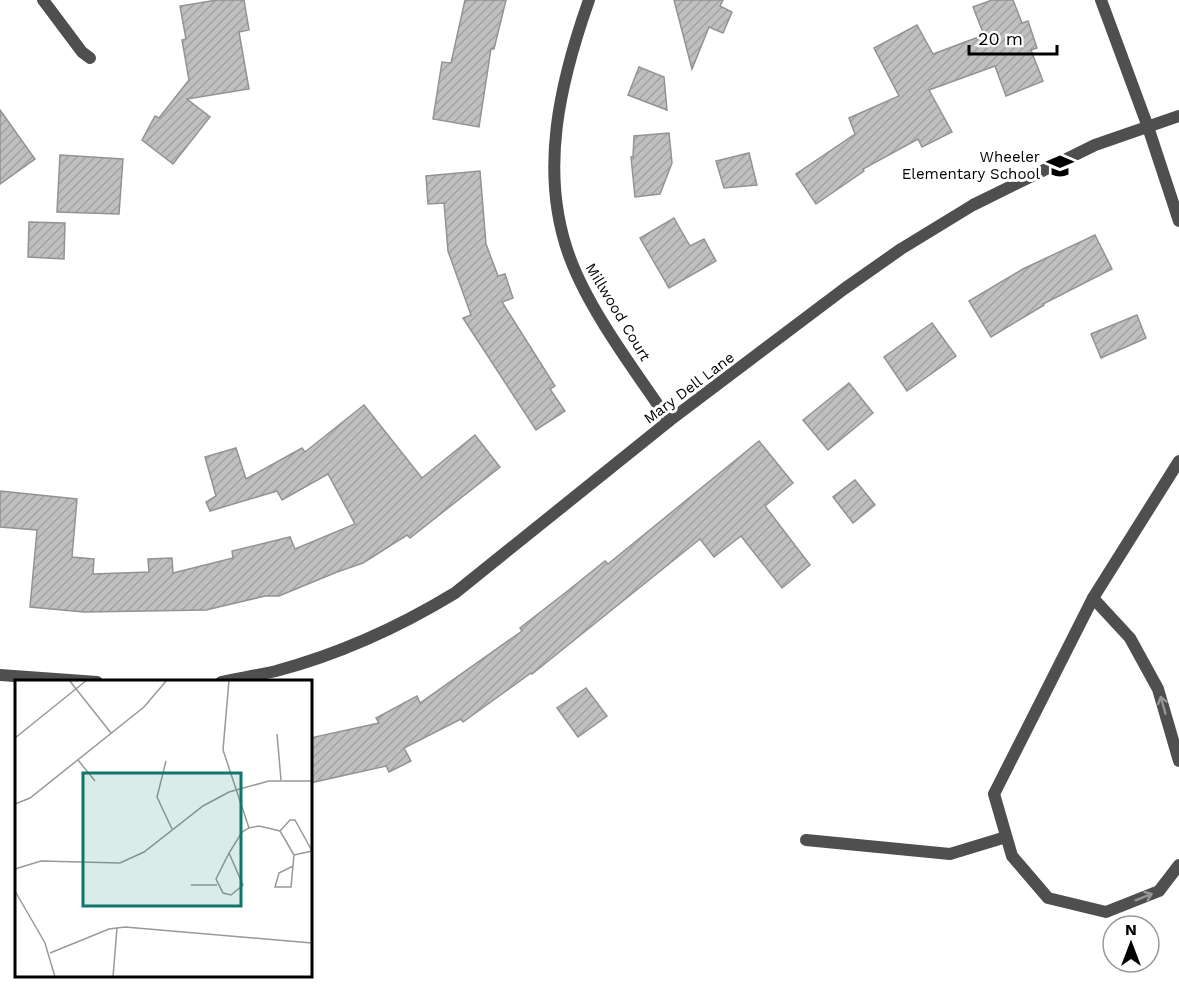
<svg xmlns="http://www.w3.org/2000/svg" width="1179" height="992" font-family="'Work Sans',sans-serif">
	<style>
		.building { fill: url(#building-hatch); stroke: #939393; stroke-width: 1.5 }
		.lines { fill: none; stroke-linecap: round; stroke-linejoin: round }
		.lane { stroke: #4f4f4f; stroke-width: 12 }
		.street { stroke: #4f4f4f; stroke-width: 12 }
		.oneway { stroke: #959595 }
		.labels { text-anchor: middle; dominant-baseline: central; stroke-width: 6; stroke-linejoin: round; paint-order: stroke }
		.poi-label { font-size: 15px; fill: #000; stroke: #fff; text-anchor: end }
		.street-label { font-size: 15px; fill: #000; stroke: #fff }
		.inset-road { fill: none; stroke: #999; stroke-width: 1.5 }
		.view { fill: #0f766e; fill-opacity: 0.15; stroke: #0f766e; stroke-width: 3 }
		.inset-edge { fill: none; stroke: #000; stroke-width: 3 }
	</style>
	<defs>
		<pattern id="building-hatch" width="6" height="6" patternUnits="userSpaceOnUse" patternTransform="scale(1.5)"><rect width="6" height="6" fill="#bfbfbf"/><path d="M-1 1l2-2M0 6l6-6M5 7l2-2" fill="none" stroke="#a2a2a2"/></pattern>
	</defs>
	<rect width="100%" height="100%" fill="#fff"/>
	<g class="building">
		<polygon points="217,0 244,0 249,30 239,32 249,89 187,99 210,117 173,164 142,140 155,116 159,118 189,80 182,40 186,39 180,6"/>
		<polygon points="465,0 506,0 494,49 491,49 479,127 433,119 442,62 451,63"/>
		<polygon points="674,0 723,0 720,6 732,12 723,33 709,27 692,69"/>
		<polygon points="992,0 1013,0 1022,23 1028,21 1037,48 1031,50 1043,81 1006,96 995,66 929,90 952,132 922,147 918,139 863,169 864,171 816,204 796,174 855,134 849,118 899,96 874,48 917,25 933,54 984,35 973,7"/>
		<polygon points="639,67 664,77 667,110 628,95"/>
		<polygon points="0,110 35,159 0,184"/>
		<polygon points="669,133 672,163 660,194 635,197 631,157 633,157 634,136"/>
		<polygon points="749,153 757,185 724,188 716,161"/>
		<polygon points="60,155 123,159 119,214 57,212"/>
		<polygon points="480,171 486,244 498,276 505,274 513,298 502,302 555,386 550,389 565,411 536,430 463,318 471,315 448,251 444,203 428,204 426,176"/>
		<polygon points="674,218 690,246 704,239 716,261 669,288 640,238"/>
		<polygon points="29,222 65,223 64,259 28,257"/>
		<polygon points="1095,235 1112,269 1043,304 1044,305 991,337 969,301 1023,269"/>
		<polygon points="1137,315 1146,338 1101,358 1091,334"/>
		<polygon points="932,323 956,356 907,391 884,357"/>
		<polygon points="849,383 873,413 828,450 803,420"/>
		<polygon points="364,405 422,478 475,435 500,467 410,538 407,535 363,563 337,572 279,596 265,596 206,610 84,612 30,607 37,530 0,527 0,491 77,499 72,557 94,559 93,574 149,572 148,559 172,558 173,573 233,558 232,551 290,537 295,549 355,524 328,474 282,500 277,491 210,511 206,502 216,496 205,457 236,448 246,479 302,448 305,452"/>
		<polygon points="759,441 793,483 765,506 810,565 782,588 741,536 714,557 700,539 532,674 531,673 463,722 461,719 404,748 411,761 389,772 386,766 310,783 310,738 379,723 376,718 417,696 420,703 522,631 520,628 565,593 605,561 608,564"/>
		<polygon points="855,480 875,505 853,523 833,497"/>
		<polygon points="586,688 607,716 578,737 557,708"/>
	</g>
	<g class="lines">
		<g class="lane">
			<polyline points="1179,461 1093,598 994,794 1012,856 1048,898 1106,912 1159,891 1179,865"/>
			<polyline points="1093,598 1130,638 1158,689 1179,761"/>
			<polyline points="806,840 950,854 1006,837"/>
		</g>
		<g class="street">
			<polyline points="43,0 82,52 90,58"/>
			<path d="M589,0c-29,82 -51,173 -19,258 20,54 66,114 99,163"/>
			<polyline points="1101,0 1148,127 1179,221"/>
			<polyline points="0,675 97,682"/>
			<path d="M221,682c19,-4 37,-7 55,-11 64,-17 123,-44 179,-78l214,-172 175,-132 57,-40 72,-44 122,-60 84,-29"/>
		</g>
	</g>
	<defs><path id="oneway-shaft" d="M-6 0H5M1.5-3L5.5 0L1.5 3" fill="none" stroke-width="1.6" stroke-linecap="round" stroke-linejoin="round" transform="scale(1.5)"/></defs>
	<g class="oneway">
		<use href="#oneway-shaft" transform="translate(1163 705) rotate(-106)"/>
		<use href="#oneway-shaft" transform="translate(1144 897) rotate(-22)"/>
	</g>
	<defs>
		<symbol id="school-bare" viewBox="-9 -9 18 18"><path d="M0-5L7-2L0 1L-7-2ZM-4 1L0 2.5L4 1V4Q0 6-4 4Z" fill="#000" stroke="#fff" stroke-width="2.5" paint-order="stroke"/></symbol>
	</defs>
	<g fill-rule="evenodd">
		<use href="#school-bare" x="1041" y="147" width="38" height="38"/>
	</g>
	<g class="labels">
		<g class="poi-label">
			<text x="1040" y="157">Wheeler<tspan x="1040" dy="17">Elementary School</tspan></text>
		</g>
		<g class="street-label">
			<text transform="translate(618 312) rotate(59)">Millwood Court</text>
			<text transform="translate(689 388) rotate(-37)">Mary Dell Lane</text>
		</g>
	</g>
	<g transform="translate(15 680)">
		<rect width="297" height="297" fill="#fff"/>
		<path class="inset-road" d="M54,0l42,53M214,0l-6,70 26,78 -7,4 -13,21 -13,26 7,14 8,2 12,-10 -14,-32M262,54l4,46M0,58l72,-58M63,80l17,21M151,81l-9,36 15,32M0,124l15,-6 114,-91 23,-27M234,148l10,-2 21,5 14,24 -3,32h-16l4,-14 14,-7M265,151l10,-11h5l17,31M279,175l18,-4M0,189l26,-8 79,2 24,-11 59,-46 26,-14 40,-11h43M176,205h26M0,211l30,52 10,34M35,273l59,-24 16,-2 187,16M98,297l4,-49"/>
		<path class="view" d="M68,93h158v133h-158z"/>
		<rect width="297" height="297" class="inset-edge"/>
	</g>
	<g transform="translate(1131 944)"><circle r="28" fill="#ffffff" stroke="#999999" stroke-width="1.5"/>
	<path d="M0-4.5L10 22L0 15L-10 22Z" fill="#000000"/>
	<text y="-9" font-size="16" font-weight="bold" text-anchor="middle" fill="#000000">N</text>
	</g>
	<path d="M969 45v9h88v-9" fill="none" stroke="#000000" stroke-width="3"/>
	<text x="978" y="45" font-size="18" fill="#000000" stroke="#ffffff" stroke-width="4.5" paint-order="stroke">20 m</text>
</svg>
